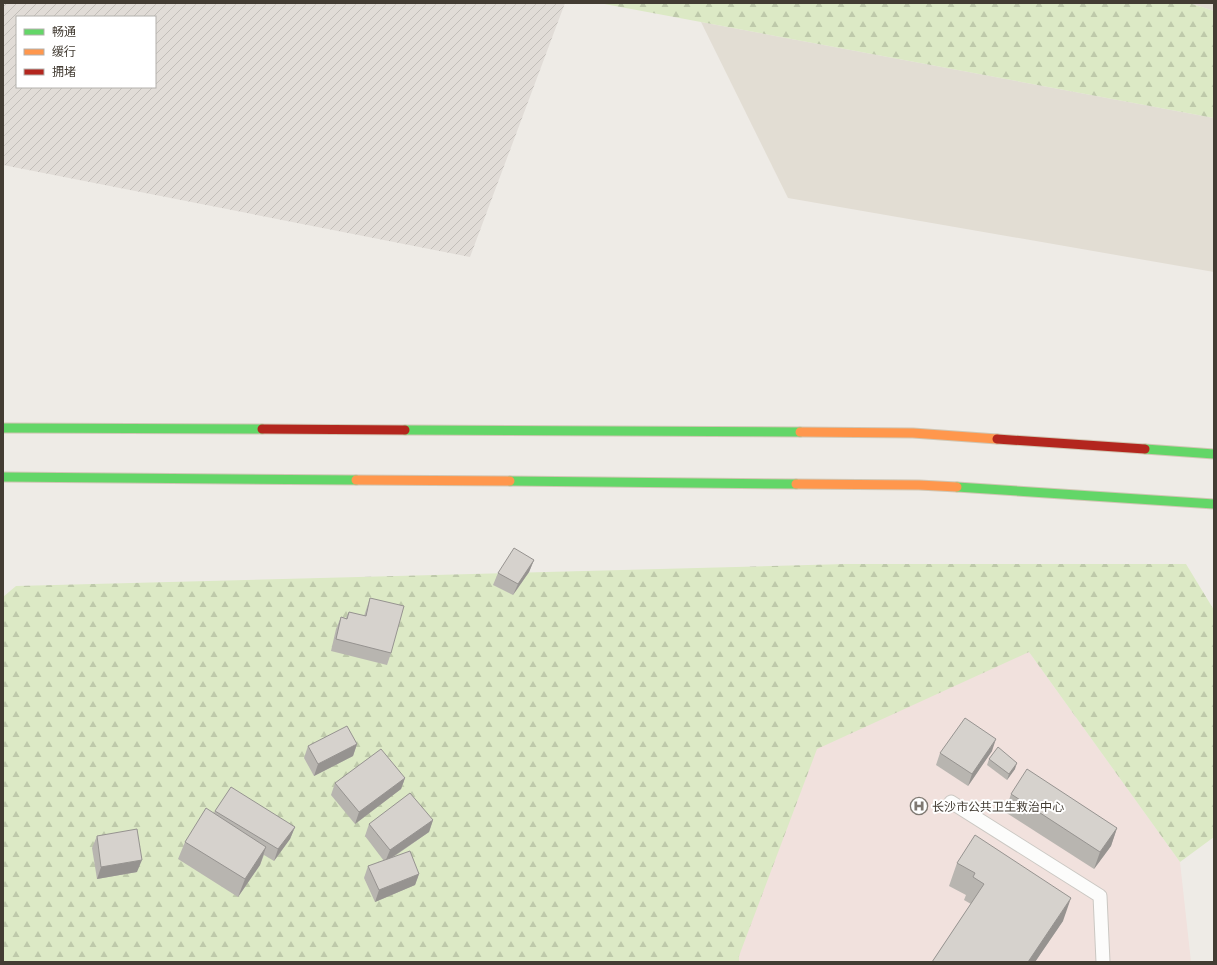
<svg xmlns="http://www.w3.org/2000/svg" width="1217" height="965" font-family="Cabin,'Noto Sans SC',sans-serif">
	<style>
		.residential { fill: #e2ddd3 }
		.industrial { fill: url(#industrial-furrows); fill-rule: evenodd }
		.medical { fill: #f1e1dd }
		.forest { fill: url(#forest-firs) }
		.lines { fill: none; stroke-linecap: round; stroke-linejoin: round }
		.lane-casing { stroke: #cac7c2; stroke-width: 15 }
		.fast-casing { stroke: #d0c6b3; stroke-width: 11 }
		.slow-casing { stroke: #d0c6b3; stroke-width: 11 }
		.jam-casing { stroke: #d0c6b3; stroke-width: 11 }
		.lane { stroke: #fcfcfb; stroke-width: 13 }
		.fast { stroke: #63d668; stroke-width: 9 }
		.slow { stroke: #ff974d; stroke-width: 9 }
		.jam { stroke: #b3261e; stroke-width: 9 }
		.wall { fill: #b8b5b0 }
		.shaded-wall { fill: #969390 }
		.building { fill: #d6d2cd; stroke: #969390 }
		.labels { text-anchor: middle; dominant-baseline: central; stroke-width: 4; stroke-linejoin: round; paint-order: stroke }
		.poi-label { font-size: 12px; fill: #433c33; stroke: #fff; text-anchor: start }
	</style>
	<defs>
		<pattern id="industrial-furrows" width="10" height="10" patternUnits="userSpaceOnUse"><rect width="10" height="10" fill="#e1dcd7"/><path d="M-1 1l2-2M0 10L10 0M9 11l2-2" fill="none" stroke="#c2beb9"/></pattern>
		<pattern id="forest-firs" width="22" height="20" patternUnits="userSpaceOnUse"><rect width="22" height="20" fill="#dce9c5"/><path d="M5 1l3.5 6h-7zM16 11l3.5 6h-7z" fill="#bec9aa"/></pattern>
	</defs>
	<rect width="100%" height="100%" fill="#eeebe6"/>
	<g class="residential">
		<polygon points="1189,3 1214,3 1214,11"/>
		<polygon points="701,22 1214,118 1214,272 788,198"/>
	</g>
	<path class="industrial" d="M3,3h562l-95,254 -467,-92zM17,17h138v70h-138z"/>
	<polygon class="medical" points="1029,652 1180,862 1191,962 600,962 702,750"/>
	<g class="forest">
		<polygon points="599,3 1189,3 1214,11 1214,118"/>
		<polygon points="845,564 1186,564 1214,610 1214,837 1180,862 1029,652 817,749 739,956 739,962 3,962 3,597 16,586"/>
	</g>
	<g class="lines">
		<defs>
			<polyline id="lane" points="951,802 1100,896 1103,962"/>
			<g id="fast">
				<polyline points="3,428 262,429"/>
				<polyline points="405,430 800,432"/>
				<polyline points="1145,449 1214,454"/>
				<polyline points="3,477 356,480"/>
				<polyline points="510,481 796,484"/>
				<polyline points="957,487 1214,504"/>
			</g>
			<g id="slow">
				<polyline points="800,432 913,433 997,439"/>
				<polyline points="356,480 510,481"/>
				<polyline points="796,484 919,485 957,487"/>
			</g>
			<g id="jam">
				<polyline points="262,429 405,430"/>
				<polyline points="997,439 1145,449"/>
			</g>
		</defs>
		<use href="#lane" class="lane-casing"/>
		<use href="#fast" class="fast-casing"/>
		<use href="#slow" class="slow-casing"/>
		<use href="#jam" class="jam-casing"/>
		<use href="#lane" class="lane"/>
		<use href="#fast" class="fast"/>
		<use href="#slow" class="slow"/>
		<use href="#jam" class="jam"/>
	</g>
	<g class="wall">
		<polygon points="534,560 529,572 513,595 493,585 498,573"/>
		<polygon points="370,598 391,653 387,665 331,651 336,629 341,617 346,618 349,612 364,616"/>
		<polygon points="357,744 353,756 314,776 304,758 308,746"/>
		<polygon points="992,751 968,786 936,765 940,753"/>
		<polygon points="989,759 1015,769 1007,780 987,765"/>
		<polygon points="405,778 401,789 355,824 331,795 335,783"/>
		<polygon points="1011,794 1117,828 1111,846 1094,869 1005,812"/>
		<polygon points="215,811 295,827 290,839 274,861 264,855 260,865 238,897 178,859 185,842 214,813"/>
		<polygon points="433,820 429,832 392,858 419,874 415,885 375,902 364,878 368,866 384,861 365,836 369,824"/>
		<polygon points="97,836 137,872 97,879 92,848"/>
		<polygon points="957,863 1063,921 1035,962 932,962 971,904 964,900 966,895 949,886"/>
	</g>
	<g class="shaded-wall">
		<polygon points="534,560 529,572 513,595 518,584"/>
		<polygon points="996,739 992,751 968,786 972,774"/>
		<polygon points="357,744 353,756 314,776 318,764"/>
		<polygon points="1017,763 1015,769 1007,780 1009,774"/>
		<polygon points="405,778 401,789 355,824 359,812"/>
		<polygon points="433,820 429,832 385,862 390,850"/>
		<polygon points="295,827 290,839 274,861 278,849"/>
		<polygon points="1117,828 1111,846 1094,869 1100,852"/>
		<polygon points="266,847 260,865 238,897 245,879"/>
		<polygon points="142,860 137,872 97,879 101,867"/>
		<polygon points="419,874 415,885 375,902 379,890"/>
		<polygon points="1071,898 1063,921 1035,962 1028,962"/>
	</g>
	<g class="building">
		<polygon points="514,548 534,560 518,584 498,573"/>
		<polygon points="370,598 404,606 391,653 336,639 341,617 347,619 349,612 366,616"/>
		<polygon points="965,718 996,739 972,774 940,753"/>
		<polygon points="347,726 357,744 318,764 308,746"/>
		<polygon points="998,747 1017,763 1009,774 989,759"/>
		<polygon points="381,749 405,778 359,812 335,783"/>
		<polygon points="1027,769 1117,828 1100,852 1011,794"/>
		<polygon points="231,787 295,827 278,849 215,811"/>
		<polygon points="410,793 433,820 390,850 369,824"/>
		<polygon points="206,808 266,847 245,879 185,842"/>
		<polygon points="137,829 142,860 101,867 97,836"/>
		<polygon points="975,835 1071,898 1028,962 932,962 984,884 973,877 975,873 957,863"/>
		<polygon points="410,851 419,874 379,890 368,866"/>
	</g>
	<defs>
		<symbol id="hospital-ring" viewBox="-11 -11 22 22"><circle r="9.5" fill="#fff" stroke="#7f7972" stroke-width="1.5"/><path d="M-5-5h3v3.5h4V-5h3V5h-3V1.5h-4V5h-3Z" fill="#7f7972"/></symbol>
	</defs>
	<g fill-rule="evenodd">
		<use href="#hospital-ring" x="909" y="796" width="20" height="20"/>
	</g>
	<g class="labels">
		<g class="poi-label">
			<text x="932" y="806">长沙市公共卫生救治中心</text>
		</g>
	</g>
	<rect width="1217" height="965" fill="none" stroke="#433c33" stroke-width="8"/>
	<rect x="16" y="16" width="140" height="72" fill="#ffffff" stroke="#b4b1ad"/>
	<rect x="24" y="29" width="20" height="6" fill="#63d668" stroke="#b4b1ad"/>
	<text x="52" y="36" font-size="12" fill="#433c33">畅通</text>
	<rect x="24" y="49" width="20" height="6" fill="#ff974d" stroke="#b4b1ad"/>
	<text x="52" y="56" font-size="12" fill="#433c33">缓行</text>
	<rect x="24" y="69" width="20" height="6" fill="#b3261e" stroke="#b4b1ad"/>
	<text x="52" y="76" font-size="12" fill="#433c33">拥堵</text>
</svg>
